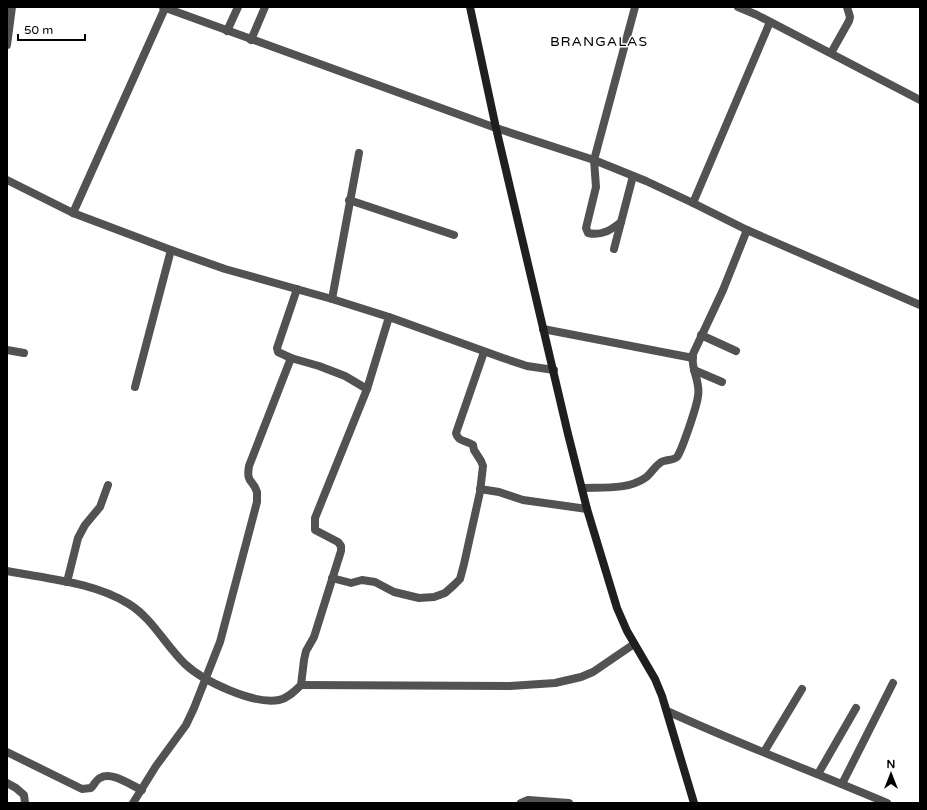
<svg xmlns="http://www.w3.org/2000/svg" width="927" height="810" font-family="'Varela Round',sans-serif">
	<style>
		.lines { fill: none; stroke-linecap: round; stroke-linejoin: round }
		.street { stroke: #525252; stroke-width: 8 }
		.secondary { stroke: #1f1f1f; stroke-width: 8 }
		.labels { text-anchor: middle; dominant-baseline: central; stroke-width: 3; stroke-linejoin: round; paint-order: stroke }
		.quarter-label { font-size: 14px; letter-spacing: 1px; fill: #000; stroke: #fff }
	</style>
	<rect width="100%" height="100%" fill="#fff"/>
	<g class="lines">
		<g class="street">
			<polyline points="163,7 496,128 594,160 646,181 693,203 747,230 920,305"/>
			<polyline points="738,7 757,15 920,100"/>
			<polyline points="227,31 238,7"/>
			<polyline points="251,40 265,7"/>
			<polyline points="7,45 12,7"/>
			<polyline points="831,53 849,21 850,17 847,7"/>
			<path d="M7,180l66,33 98,37 54,19 107,30 57,18 -22,72 -52,129v12l23,12 3,4v5l-27,86 -8,14 -2,9 -3,25c-6,6 -13,13 -22,15 -25,5 -76,-19 -94,-36 -20,-19 -32,-45 -56,-60 -36,-22 -81,-25 -122,-33"/>
			<polyline points="349,200 454,235"/>
			<polyline points="693,203 770,22"/>
			<polyline points="73,213 165,8"/>
			<path d="M621,222c-10,8 -19,14 -33,11l-2,-5 10,-41 -2,-27 41,-153"/>
			<polyline points="614,249 633,176"/>
			<polyline points="332,299 359,153"/>
			<polyline points="389,317 503,358 527,366 554,370"/>
			<polyline points="543,329 693,358"/>
			<polyline points="701,335 736,351"/>
			<polyline points="7,350 24,353"/>
			<polyline points="291,358 278,352 277,348 297,289"/>
			<polyline points="694,370 722,382"/>
			<polyline points="135,387 171,250"/>
			<path d="M582,488c19,-1 46,2 63,-10 6,-4 9,-11 15,-15 4,-4 13,-2 17,-6 5,-7 20,-51 21,-61 3,-15 -8,-27 -5,-42l30,-64 24,-60"/>
			<polyline points="480,489 499,492 523,500 587,509"/>
			<path d="M332,578l19,5 11,-3 13,2 19,10 25,6 15,-1 11,-4 9,-8 6,-6 4,-15 16,-72 3,-26 -2,-5 -7,-11 -1,-5c-7,-5 -15,-3 -17,-12l28,-81"/>
			<polyline points="67,582 78,538 85,525 100,507 108,485"/>
			<polyline points="301,685 510,686 555,683 581,677 593,672 634,644"/>
			<path d="M667,711c72,33 147,61 220,92"/>
			<path d="M7,752l75,37 9,-1c3,-3 5,-8 9,-10 12,-7 30,7 42,12"/>
			<polyline points="764,752 802,689"/>
			<polyline points="818,774 856,708"/>
			<polyline points="7,783 16,788 24,795 25,803"/>
			<polyline points="842,784 893,683"/>
			<path d="M133,803l23,-37 30,-41 8,-17 26,-66 37,-140c0,-3 0,-7 0,-10 -4,-13 -11,-8 -8,-26l42,-108 28,8 26,10 22,13"/>
			<polyline points="521,803 528,800 569,803"/>
		</g>
		<polyline class="secondary" points="470,7 496,128 568,434 587,509 617,608 627,631 655,679 662,696 694,803"/>
	</g>
	<g class="labels">
		<g class="quarter-label">
			<text x="599" y="41">BRANGALAS</text>
		</g>
	</g>
	<rect width="927" height="810" fill="none" stroke="#000000" stroke-width="16"/>
	<g transform="translate(891 774)" stroke="#ffffff" stroke-width="3" paint-order="stroke">
	<path d="M0-3L7 15L0 10L-7 15Z" fill="#000000"/>
	<text y="-6" font-size="11" font-weight="bold" text-anchor="middle" fill="#000000">N</text>
	</g>
	<path d="M18 34v6h67v-6" fill="none" stroke="#000000" stroke-width="2"/>
	<text x="24" y="34" font-size="12" fill="#000000" stroke="#ffffff" stroke-width="3" paint-order="stroke">50 m</text>
</svg>
